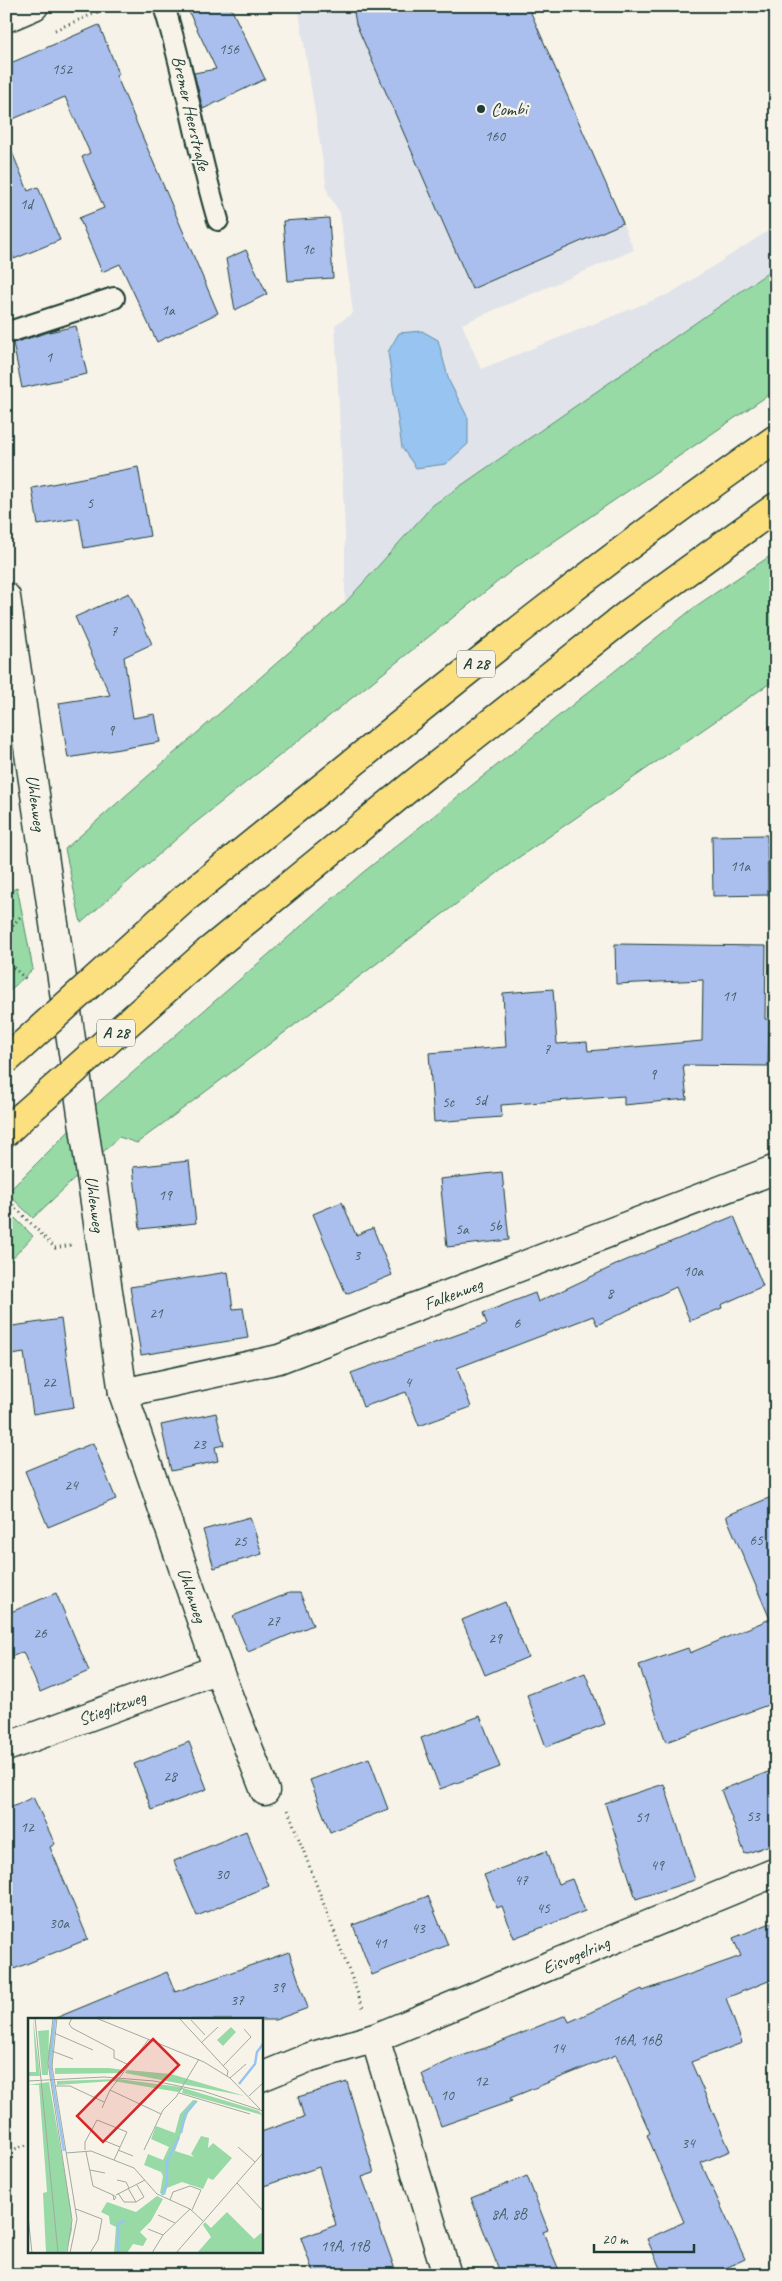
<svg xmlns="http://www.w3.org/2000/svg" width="782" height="2281" font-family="Caveat,sans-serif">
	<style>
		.built { fill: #e0e3ea; fill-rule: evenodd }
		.green { fill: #97daa6; stroke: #5b8c6d }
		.water { fill: #97c4f1; stroke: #678ea5 }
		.building { fill: #aabfee; stroke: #1f3d34 }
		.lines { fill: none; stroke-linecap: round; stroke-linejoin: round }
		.service-casing { stroke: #1f3d34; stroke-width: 24 }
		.minor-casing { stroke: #1f3d34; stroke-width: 31 }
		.tertiary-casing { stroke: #1f3d34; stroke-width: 31 }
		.motorway-casing { stroke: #1f3d34; stroke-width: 31 }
		.path { stroke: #1f3d34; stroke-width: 3; stroke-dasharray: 1 4; stroke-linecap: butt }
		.service { stroke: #f7f3e8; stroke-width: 20 }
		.minor { stroke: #f7f3e8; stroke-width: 28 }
		.tertiary { stroke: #f7f3e8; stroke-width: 28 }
		.motorway { stroke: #fce080; stroke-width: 28 }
		.motorway-bridge-casing { stroke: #1f3d34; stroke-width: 31; stroke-linecap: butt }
		.motorway-bridge { stroke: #fce080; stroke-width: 28 }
		.poi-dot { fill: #1f3d34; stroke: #f7f3e8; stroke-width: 2 }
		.labels { text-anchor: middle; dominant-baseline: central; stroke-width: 4.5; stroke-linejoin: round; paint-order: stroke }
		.number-label { font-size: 15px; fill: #425e62 }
		.shield { fill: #f7f3e8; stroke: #60746a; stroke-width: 1 }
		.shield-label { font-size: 16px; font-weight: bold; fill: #1f3d34 }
		.poi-label { font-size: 18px; fill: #1f3d34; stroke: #f7f3e8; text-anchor: start }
		.street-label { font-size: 18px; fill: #1f3d34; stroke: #f7f3e8 }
		.inset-river { fill: none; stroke: #97c4f1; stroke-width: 2.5 }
		.inset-road { fill: none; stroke: #a1aaa0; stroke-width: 1 }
		.view { fill: #d62828; fill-opacity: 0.15; stroke: #d62828; stroke-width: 2.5 }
		.inset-edge { fill: none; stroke: #1f3d34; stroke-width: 2.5 }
	</style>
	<rect width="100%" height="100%" fill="#f7f3e8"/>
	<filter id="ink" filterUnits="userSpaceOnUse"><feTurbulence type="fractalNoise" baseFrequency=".02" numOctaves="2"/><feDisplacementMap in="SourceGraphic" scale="10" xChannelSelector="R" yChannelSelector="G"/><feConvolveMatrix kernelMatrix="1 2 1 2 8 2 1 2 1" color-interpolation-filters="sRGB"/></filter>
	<g filter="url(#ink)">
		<path class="built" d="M298,6h230l106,244 -172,74 19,45 190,-76 105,-67v41l-343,238 -88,98v-70l-10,-208 18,-12 -13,-100 -12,-19zM438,340l11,41 19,38v25l-66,4 -14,-96z"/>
		<g class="green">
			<polygon points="776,267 776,390 515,568 190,827 81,923 65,849 345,603 433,505"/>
			<polygon points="776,552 776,679 515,860 137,1143 119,1137 33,1218 7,1193 93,1107 361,874 696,606"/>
			<polygon points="17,887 33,969 6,994 6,896"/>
			<polygon points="6,1209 33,1236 6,1265"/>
		</g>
		<polygon class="water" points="422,331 438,340 449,381 468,418 468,444 446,464 416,468 402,448 388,352 399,333"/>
		<g class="building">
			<polygon points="186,6 230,6 265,79 203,109 194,73 216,69"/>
			<polygon points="353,6 528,6 623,223 472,289 356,24"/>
			<polygon points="99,25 119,74 116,75 218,313 157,342 120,264 102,272 79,218 104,208 82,157 90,153 65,97 6,122 6,65"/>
			<polygon points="7,140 28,191 38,187 60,240 14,259 6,239"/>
			<polygon points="329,218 333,278 288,281 283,221"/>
			<polygon points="246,250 267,294 235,310 226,259"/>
			<polygon points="76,326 87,374 22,388 13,343 49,332"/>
			<polygon points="138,467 150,536 84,548 79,518 38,525 32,488"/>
			<polygon points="129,593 152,644 124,657 133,718 155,714 160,742 68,758 59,703 110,695 75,617"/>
			<polygon points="767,835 768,895 713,896 712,836"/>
			<polygon points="615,944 766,946 765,1019 769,1019 768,1066 683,1065 687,1099 624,1105 624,1096 501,1105 502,1117 434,1122 429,1053 506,1047 503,993 553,989 557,1044 587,1042 588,1051 702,1041 703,980 616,984"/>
			<polygon points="189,1161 196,1223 140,1229 133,1167"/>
			<polygon points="502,1172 509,1240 447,1247 440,1179"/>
			<polygon points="342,1202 356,1235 373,1228 392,1275 346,1294 313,1214"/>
			<polygon points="734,1216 763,1286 721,1305 722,1308 690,1321 676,1287 597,1325 593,1316 457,1368 471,1407 419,1426 406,1392 363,1407 351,1373 487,1324 483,1313 535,1293 538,1302 622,1262"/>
			<polygon points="228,1272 233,1309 243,1308 248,1338 141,1355 130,1287"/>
			<polygon points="61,1319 74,1407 33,1414 24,1353 6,1356 6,1327"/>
			<polygon points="216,1413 224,1445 215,1447 218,1461 171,1471 161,1425"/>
			<polygon points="93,1443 116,1499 48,1527 25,1471"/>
			<polygon points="776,1495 776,1702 666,1742 639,1665 688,1648 690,1653 770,1619 726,1516"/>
			<polygon points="250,1517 262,1554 214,1568 203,1530"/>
			<polygon points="56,1593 89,1671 40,1692 23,1652 6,1659 6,1614"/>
			<polygon points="289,1593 300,1593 313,1625 248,1652 233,1616"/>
			<polygon points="505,1602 528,1657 485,1675 462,1620"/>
			<polygon points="585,1673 605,1724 546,1747 527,1695"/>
			<polygon points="480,1716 500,1767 440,1789 421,1738"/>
			<polygon points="189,1742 207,1789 152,1810 134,1764"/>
			<polygon points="369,1758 388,1809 330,1832 310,1780"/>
			<polygon points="776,1769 776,1843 745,1854 721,1790"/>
			<polygon points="664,1784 695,1880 636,1899 605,1803"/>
			<polygon points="33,1797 55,1844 50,1847 88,1939 14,1969 6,1948 6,1810"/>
			<polygon points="246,1831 269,1886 197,1916 174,1861"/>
			<polygon points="546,1851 558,1884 572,1879 585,1911 514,1938 502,1906 497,1908 484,1875"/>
			<polygon points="428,1896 448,1945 372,1975 353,1925"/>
			<polygon points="776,1921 776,1978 726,1998 742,2043 691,2062 730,2151 701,2163 745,2259 711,2275 663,2275 647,2239 684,2222 647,2135 650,2133 616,2055 510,2098 512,2101 441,2126 422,2074 453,2059 491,2046 566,2015 569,2022 642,1989 643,1991 741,1956 733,1938"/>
			<polygon points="289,1952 308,2008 275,2020 51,2020 167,1972 175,1992"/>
			<polygon points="347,2082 374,2173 362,2177 397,2275 314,2275 301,2238 336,2225 319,2167 261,2187 261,2132 304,2117 298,2097"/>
			<polygon points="527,2176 548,2230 543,2232 561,2275 501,2275 471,2198"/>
		</g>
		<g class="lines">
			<defs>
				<g id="service">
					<path d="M164,6c22,71 33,144 54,214"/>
					<polyline points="6,333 114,298"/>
				</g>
				<g id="minor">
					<polyline points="6,597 123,1393 218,1669 265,1791"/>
					<polyline points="123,1393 279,1359 776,1169"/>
					<polyline points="6,1747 218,1669"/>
					<polyline points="261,2077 310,2057 375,2038"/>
					<polyline points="447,2275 375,2038 776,1872"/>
				</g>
				<polyline id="tertiary" points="6,18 34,6"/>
				<g id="motorway">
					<path d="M184,899c195,-156 386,-317 592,-460"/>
					<polyline points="209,951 416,782 632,611 776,507"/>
					<polyline points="6,1132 23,1116"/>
				</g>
			</defs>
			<use href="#service" class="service-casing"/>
			<use href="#minor" class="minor-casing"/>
			<use href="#tertiary" class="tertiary-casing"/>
			<use href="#motorway" class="motorway-casing"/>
			<g class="path">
				<polyline points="55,30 112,6"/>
				<polyline points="6,933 20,917"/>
				<polyline points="6,961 26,979"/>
				<polyline points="6,1198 55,1248 71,1245"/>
				<polyline points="288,1810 364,2010"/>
				<polyline points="6,2152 29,2144"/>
			</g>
			<use href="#service" class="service"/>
			<use href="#minor" class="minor"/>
			<use href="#tertiary" class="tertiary"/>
			<use href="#motorway" class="motorway"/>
			<defs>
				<g id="motorway-bridge">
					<polyline points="6,1060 184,899"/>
					<polyline points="23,1116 209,951"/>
				</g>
			</defs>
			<use href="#motorway-bridge" class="motorway-bridge-casing"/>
			<use href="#motorway-bridge" class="motorway-bridge"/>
		</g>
	</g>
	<circle class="poi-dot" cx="481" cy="109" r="5"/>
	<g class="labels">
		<g class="number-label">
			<text x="229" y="49">156</text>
			<text x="62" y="69">152</text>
			<text x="495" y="136">160</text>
			<text x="26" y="204">1d</text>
			<text x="308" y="249">1c</text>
			<text x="168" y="310">1a</text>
			<text x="49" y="357">1</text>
			<text x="90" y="503">5</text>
			<text x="114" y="631">7</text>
			<text x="111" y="730">9</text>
			<text x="740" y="866">11a</text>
			<text x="729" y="996">11</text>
			<text x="547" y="1049">7</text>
			<text x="653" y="1074">9</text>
			<text x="480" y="1100">5d</text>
			<text x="448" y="1102">5c</text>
			<text x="165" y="1195">19</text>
			<text x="495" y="1226">5b</text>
			<text x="462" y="1229">5a</text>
			<text x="357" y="1255">3</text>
			<text x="693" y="1271">10a</text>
			<text x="610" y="1293">8</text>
			<text x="156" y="1313">21</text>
			<text x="517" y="1323">6</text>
			<text x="49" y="1382">22</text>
			<text x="408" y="1382">4</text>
			<text x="199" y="1444">23</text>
			<text x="71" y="1485">24</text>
			<text x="756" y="1540">65</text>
			<text x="240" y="1541">25</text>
			<text x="273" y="1621">27</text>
			<text x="40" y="1633">26</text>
			<text x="495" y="1638">29</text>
			<text x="170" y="1776">28</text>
			<text x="753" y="1816">53</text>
			<text x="642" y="1817">51</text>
			<text x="27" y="1827">12</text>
			<text x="657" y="1865">49</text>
			<text x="222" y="1874">30</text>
			<text x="521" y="1880">47</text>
			<text x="543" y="1908">45</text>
			<text x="59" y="1923">30a</text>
			<text x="418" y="1928">43</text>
			<text x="380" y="1943">41</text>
			<text x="278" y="1987">39</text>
			<text x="237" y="2000">37</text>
			<text x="637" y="2040">16A, 16B</text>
			<text x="558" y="2048">14</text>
			<text x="481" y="2081">12</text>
			<text x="447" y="2095">10</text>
			<text x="688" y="2143">34</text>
			<text x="509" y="2214">8A, 8B</text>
			<text x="345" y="2246">19A, 19B</text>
		</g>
		<g class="shield">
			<rect x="457" y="650.5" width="38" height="27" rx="4"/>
			<rect x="97" y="1019.5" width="38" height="27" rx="4"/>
		</g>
		<g class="shield-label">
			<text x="476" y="664">A 28</text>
			<text x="116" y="1033">A 28</text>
		</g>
		<g class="poi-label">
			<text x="491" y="109">Combi</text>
		</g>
		<g class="street-label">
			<text transform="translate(191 113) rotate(77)">Bremer Heerstraße</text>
			<text transform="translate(36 803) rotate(82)">Uhlenweg</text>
			<text transform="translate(95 1204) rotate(82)">Uhlenweg</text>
			<text transform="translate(453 1294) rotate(-21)">Falkenweg</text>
			<text transform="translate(192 1595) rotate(71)">Uhlenweg</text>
			<text transform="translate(112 1708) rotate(-20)">Stieglitzweg</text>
			<text transform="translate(576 1955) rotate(-23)">Eisvogelring</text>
		</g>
	</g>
	<g transform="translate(28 2018)">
		<rect width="235" height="235" fill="#f7f3e8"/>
		<path d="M5,0l7,58h-12v-4h8zM26,0l-2,57h-2l-2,-21zM203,9l5,5 -13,14 -6,-6zM21,12l-1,45h-6l-4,-44zM27,50h54l15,2 -2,3 -67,1zM99,52l44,4 74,22 -120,-23zM91,61l61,8 79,24 3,4 -80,-22 1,-4 -5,3 -65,-11 -56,4v-4zM21,64l22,127 1,21 -6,23h-20l-3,-60 4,-1 -8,-107h-11zM165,82l5,1 -10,12 -13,38 19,6 -3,-3 10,-18 8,2 -1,10 5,-5 19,15 -19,22 -5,-2 -5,11 -21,-7 -15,6 -2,7 -5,-2 3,-17 -2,-4 -17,-7 4,-11 15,6 6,-13 -18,-8 5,-13 19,7 5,-19zM129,178l6,3 -12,22 -11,11 7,7 -4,7 -10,-2 -6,9h-13l2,-26 -6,-3 -1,-8 -8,-4 6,-10 29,10zM199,194l27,27 7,-6 2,2v18h-66l14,-16 -8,-12 2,-3 6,6z" fill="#97daa6"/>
		<path class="inset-river" d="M27,0l-5,48 14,85M211,66l16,-20 2,-12 6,-8M153,115l4,-19 11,-13M134,177l5,-11v-22l12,-25M90,235v-29l7,-4"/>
		<path class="inset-road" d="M7,0l23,235M25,0l-5,45 24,157 -5,33M29,0l-5,48 25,153 -7,34M44,0l-3,6 3,4 42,22v8l15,7M68,0l108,44 26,16 30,31M151,0l49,53 -1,5M163,2l14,15M26,15l39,17M173,25l17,-16M24,33l21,8M195,48l28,-29 -7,-8M202,60l16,-14M0,63l76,-4 50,4 49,10 60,20M27,68h15l34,16M82,72l51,24M151,75l71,21M221,78l14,-13M74,90l8,-18 39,-51M77,123l15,6M210,129l17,15M57,132v-8l12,-22 30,12 -13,28M90,132l15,6M116,132l19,-40 13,-13 23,-38M58,134l7,34 20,9 1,5 2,-3 -3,-2M38,135l25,-2 43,17 23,26 33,15 13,12M62,152l15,3M89,162l9,2 3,6M209,165l26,28M100,170l8,14M90,175l6,9h12l8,-5 -7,-12M88,177l29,-15M142,182l3,-8 17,-6 11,4 -9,20M48,191l26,10 -4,21 -8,13M130,197l17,8M0,198l4,37M120,211l15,6M124,235l11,-18 27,-26M148,235l87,-100"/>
		<path class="view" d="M125,21l26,26 -76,77 -26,-26z"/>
		<rect width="235" height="235" class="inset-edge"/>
	</g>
	<rect width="782" height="2281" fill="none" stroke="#f7f3e8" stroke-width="25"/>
	<rect x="12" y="12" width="757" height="2256" fill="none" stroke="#1f3d34" stroke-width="2" filter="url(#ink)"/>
	<path d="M594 2244v8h100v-8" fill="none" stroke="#1f3d34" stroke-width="2.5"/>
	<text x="602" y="2244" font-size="15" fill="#1f3d34" stroke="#f7f3e8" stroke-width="4" paint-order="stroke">20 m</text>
</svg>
